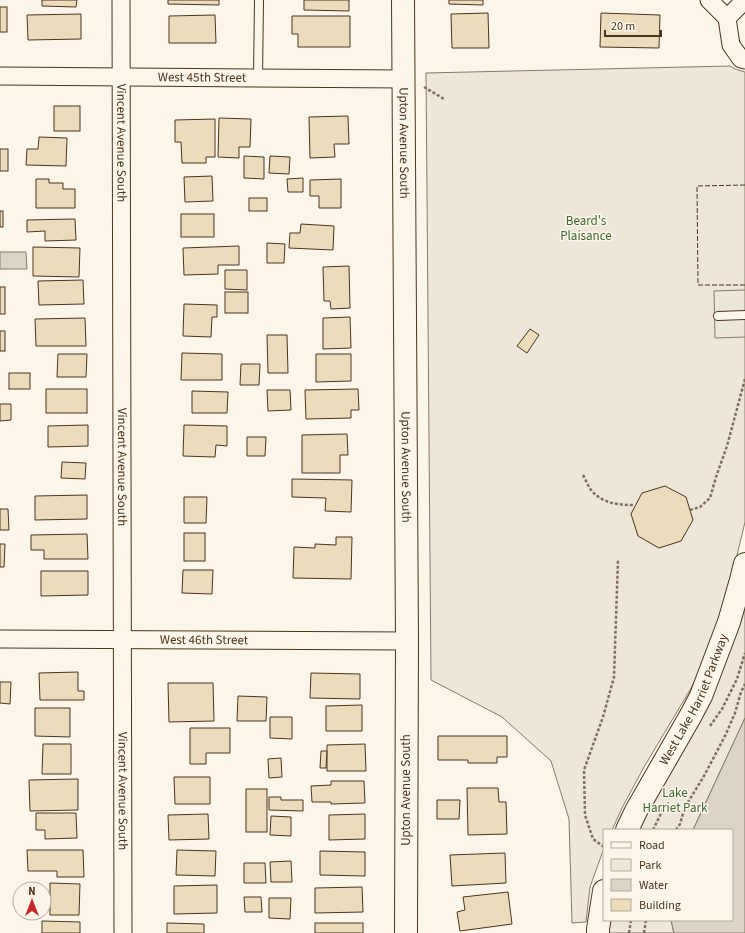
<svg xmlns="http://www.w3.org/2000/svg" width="745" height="933" font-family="'Source Sans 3',sans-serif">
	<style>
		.green { fill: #ede6d9; stroke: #887966 }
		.parking { fill: #ede7d9; stroke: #887966 }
		.water { fill: #dcd4c6; stroke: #887966 }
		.building { fill: #ecdcbc; stroke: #4a3520 }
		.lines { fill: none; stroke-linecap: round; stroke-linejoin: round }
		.lane-casing { stroke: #4a3520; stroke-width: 10 }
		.street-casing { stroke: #4a3520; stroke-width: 19 }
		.secondary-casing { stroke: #4a3520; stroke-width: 24 }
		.path { stroke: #7f6f5c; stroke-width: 2.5; stroke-dasharray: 3 2; stroke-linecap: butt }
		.lane { stroke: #fbf6e9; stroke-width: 8 }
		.street { stroke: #fbf6e9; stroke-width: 17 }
		.secondary { stroke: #fbf6e9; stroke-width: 22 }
		.fence { stroke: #4a3520; stroke-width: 1; stroke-dasharray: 5 2; stroke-linecap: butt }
		.labels { text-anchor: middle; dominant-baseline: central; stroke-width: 3; stroke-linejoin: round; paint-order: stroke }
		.street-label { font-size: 13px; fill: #4a3520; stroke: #fbf6e9 }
		.park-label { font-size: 13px; fill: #436837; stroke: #fbf6e9 }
	</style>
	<rect width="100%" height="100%" fill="#fbf6e9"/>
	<g class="green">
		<polygon points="730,66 735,69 745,72 745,522 732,576 709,654 690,690 644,767 623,806 612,830 604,830 604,848 590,887 586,922 572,923 569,819 551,761 502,717 431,680 426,73"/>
		<polygon points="745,564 745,718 693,830 627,830 691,715"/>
		<polygon points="604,920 671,920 674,933 606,933"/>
	</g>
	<polygon class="parking" points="745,290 745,337 715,338 714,291"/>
	<g class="water">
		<polygon points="0,252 26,252 27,269 0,269"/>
		<polygon points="745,718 745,933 674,933 671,920 732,920 732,830 693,830"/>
	</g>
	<g class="building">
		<polygon points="42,0 77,0 76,7 42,6"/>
		<polygon points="168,0 219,0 219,5 168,4"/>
		<polygon points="304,0 349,0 349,11 304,10"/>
		<polygon points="449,0 483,0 483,5 449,4"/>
		<rect x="0" y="7" width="7" height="25"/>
		<polygon points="488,13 489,48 452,48 451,14"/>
		<polygon points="601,13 660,15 659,48 600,47"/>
		<polygon points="81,14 81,39 28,40 27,15"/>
		<polygon points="215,15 216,43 169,43 169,16"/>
		<polygon points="292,16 350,16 350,47 298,47 298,34 292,34"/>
		<rect x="54" y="106" width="26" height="25"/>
		<polygon points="348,116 349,144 334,144 335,157 310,158 309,117"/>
		<polygon points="219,118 251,119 250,147 239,147 239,158 218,157"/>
		<polygon points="215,119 215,157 206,157 206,163 182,163 181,142 175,142 175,120"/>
		<polygon points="39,137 67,138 66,166 26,165 27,149 38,149"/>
		<rect x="0" y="149" width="8" height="22"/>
		<polygon points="244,156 264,157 264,179 244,178"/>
		<polygon points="270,156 290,157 289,174 269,173"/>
		<polygon points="212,176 213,201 185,202 184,177"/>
		<polygon points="303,178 303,192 288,192 287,179"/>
		<polygon points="36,179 49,179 49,183 63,183 63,189 75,189 75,208 36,208"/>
		<polygon points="341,179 341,208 319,208 319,196 310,196 310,180"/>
		<rect x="249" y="198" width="18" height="13"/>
		<rect x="0" y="211" width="3" height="16"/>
		<rect x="181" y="214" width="33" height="23"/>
		<polygon points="75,219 76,240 45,241 45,231 27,232 27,220"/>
		<polygon points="301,224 334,226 333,250 289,248 290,233 300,233"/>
		<polygon points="267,243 285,244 284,263 267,263"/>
		<polygon points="239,246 239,265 218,265 218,274 184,275 183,248"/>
		<polygon points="33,247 80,248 79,277 33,276"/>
		<polygon points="349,266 350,308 331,309 330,301 324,301 323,267"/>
		<polygon points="225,270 247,270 247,290 225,289"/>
		<polygon points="83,280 84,304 39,305 38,281"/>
		<rect x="0" y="287" width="5" height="27"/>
		<rect x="225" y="292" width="23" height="21"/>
		<polygon points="184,304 217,305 217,317 212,317 211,337 183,336"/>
		<polygon points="350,317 351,348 323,349 323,318"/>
		<polygon points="85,318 86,346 36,346 35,319"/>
		<polygon points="530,329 539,335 527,353 517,346"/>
		<rect x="0" y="331" width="5" height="20"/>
		<polygon points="267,335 287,335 288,373 268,373"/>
		<polygon points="182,353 222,354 222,380 181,380"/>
		<polygon points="58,354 87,354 86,377 57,377"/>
		<polygon points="316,354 351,354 351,381 316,382"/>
		<polygon points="241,364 260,364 259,385 240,385"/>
		<rect x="9" y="373" width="21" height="16"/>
		<rect x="46" y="389" width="41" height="24"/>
		<polygon points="358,389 359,410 351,410 351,418 306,419 305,390"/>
		<polygon points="267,390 290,390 291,410 268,411"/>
		<polygon points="192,391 228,392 227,413 192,413"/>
		<polygon points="0,404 11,404 11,420 0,421"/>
		<polygon points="88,425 88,446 48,447 48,426"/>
		<polygon points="184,425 227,426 227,446 216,445 215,457 183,456"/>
		<polygon points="347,434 348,455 340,455 340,473 302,473 302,435"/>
		<polygon points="247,437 266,437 265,456 247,456"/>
		<polygon points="62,462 86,463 85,479 61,478"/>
		<polygon points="292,479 352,480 351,512 325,511 326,498 292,497"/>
		<polygon points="665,486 686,497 693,520 681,541 659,548 638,536 631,514 642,493"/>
		<polygon points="87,495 87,519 35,520 35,496"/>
		<polygon points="184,497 207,497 206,523 184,523"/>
		<polygon points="0,509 8,509 9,530 0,530"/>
		<rect x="184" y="533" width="21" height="28"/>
		<polygon points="87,534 88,559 44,559 44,550 31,550 31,535"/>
		<polygon points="336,537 352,537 351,579 293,578 294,547 315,548 315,544 336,545"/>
		<polygon points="0,544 5,544 4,567 0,567"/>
		<polygon points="183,570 213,570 212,594 182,593"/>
		<polygon points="41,571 88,571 88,595 41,596"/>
		<polygon points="78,672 78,691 84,691 84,700 40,700 39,673"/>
		<polygon points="311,673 360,674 360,699 310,698"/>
		<polygon points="0,682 11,682 10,704 0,703"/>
		<polygon points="168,683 213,683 214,721 169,722"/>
		<polygon points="238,696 267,697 266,721 237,721"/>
		<polygon points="362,705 362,731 326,731 326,706"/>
		<polygon points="35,708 70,708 70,737 35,736"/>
		<polygon points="270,717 292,717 292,739 270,738"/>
		<polygon points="190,728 230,728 230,753 206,753 206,764 190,764"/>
		<polygon points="438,736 507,736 507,757 497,757 497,763 468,763 468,760 438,760"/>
		<polygon points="43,744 71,744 71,774 42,774"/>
		<polygon points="365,744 366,771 327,771 327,745"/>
		<polygon points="321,751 327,751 326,768 320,768"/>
		<polygon points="281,758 282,777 269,778 268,759"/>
		<polygon points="174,777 210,777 210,804 175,804"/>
		<polygon points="78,779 78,810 30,811 29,780"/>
		<polygon points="331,781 364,781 365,803 331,804 331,802 312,802 311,786 331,785"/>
		<polygon points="467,788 498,788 499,802 506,802 507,834 468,835"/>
		<rect x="246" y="789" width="21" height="43"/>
		<polygon points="269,797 281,797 281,800 303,800 303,811 269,810"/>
		<polygon points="437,800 460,800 459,819 437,819"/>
		<polygon points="36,813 76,813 77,838 45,839 45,830 36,830"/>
		<polygon points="208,814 209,839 169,840 168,815"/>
		<polygon points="365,814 365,839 329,840 329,815"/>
		<polygon points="271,816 291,817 291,836 270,835"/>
		<polygon points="27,850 83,850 84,877 57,877 57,871 28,871"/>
		<polygon points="177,850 216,851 215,876 176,875"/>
		<polygon points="320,851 365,852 365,876 320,875"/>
		<polygon points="505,853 506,883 452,886 450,855"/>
		<polygon points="291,861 292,882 271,882 270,862"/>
		<polygon points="244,863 265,863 266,883 244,883"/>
		<polygon points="50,883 80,884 79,915 50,915"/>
		<polygon points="217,885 217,913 174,914 174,886"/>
		<polygon points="362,887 363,912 315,913 315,888"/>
		<polygon points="508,892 512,924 460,931 457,912 465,910 463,897"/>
		<polygon points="244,897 261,897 262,912 245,912"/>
		<polygon points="269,898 291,898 290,919 269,918"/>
		<polygon points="42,921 80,922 80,933 42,933"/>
		<polygon points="167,923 204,924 204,933 167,933"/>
		<rect x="315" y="923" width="48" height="10"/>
	</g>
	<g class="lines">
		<defs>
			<g id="lane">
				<polyline points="258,78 259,0"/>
				<polyline points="718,316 745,315"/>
			</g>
			<g id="street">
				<path id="s1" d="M121,0l2,933"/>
				<polyline points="709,0 727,18 731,45 741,59 745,60"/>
				<polyline points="727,18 741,4 744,0"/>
				<path id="s2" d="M0,76l404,3"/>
				<path id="s3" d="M0,639l407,2"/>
			</g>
			<g id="secondary">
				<path id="s4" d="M403,0l4,641 -1,292"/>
				<path id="s5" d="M627,830l9,-19 55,-96 10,-19 28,-74 12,-42 4,-16"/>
				<polyline points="598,933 598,929 604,891"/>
			</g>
		</defs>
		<use href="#lane" class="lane-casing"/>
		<use href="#street" class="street-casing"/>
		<use href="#secondary" class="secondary-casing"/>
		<g class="path">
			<polyline points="424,87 444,99"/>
			<path d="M583,475c3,5 5,11 8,15 11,13 26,15 42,15"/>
			<polyline points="690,510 700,507 710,498 716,477 727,446 745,379"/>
			<polyline points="710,726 722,709 737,679 745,653"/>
			<polyline points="653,830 666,803"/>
			<polyline points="676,830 680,824 685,807 704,776 726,734 735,713 741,692 745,684"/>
			<polyline points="604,847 593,839 585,815 584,770 603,717 614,677 618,560"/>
			<polyline points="629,933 631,920"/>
			<polyline points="644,933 646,920"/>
		</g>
		<use href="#lane" class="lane"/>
		<use href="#street" class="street"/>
		<use href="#secondary" class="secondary"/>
		<polyline class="fence" points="745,185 697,186 698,285 745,285"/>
	</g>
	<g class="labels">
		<g class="street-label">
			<text stroke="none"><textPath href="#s2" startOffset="202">West 45th Street</textPath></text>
			<text stroke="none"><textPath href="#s1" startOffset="143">Vincent Avenue South</textPath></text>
			<text stroke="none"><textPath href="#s4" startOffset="143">Upton Avenue South</textPath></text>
			<text stroke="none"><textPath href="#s1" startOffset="467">Vincent Avenue South</textPath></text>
			<text stroke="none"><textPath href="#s4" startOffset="467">Upton Avenue South</textPath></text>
			<text stroke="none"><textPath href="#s3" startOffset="204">West 46th Street</textPath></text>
			<text stroke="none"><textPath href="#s5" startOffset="147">West Lake Harriet Parkway</textPath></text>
			<text stroke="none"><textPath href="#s1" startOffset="791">Vincent Avenue South</textPath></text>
			<text transform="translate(406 790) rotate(-90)">Upton Avenue South</text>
		</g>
		<g class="park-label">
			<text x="586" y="221">Beard's<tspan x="586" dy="15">Plaisance</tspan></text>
			<text x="675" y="793">Lake<tspan x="675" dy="15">Harriet Park</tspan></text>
		</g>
	</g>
	<rect x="603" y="829" width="130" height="92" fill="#fbf6e9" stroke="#b4a999"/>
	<rect x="611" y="842" width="20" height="6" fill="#fbf6e9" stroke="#b4a999"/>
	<text x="639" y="849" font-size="12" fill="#4a3520">Road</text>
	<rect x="611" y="859" width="20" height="12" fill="#ede6d9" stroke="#b4a999"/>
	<text x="639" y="869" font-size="12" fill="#4a3520">Park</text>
	<rect x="611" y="879" width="20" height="12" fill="#dcd4c6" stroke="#b4a999"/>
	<text x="639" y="889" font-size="12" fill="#4a3520">Water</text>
	<rect x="611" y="899" width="20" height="12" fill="#ecdcbc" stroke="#b4a999"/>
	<text x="639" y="909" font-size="12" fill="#4a3520">Building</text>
	<g transform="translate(32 901)"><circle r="19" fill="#fbf6e9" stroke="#b4a999"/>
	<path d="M0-3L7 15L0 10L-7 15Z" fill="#c62828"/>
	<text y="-6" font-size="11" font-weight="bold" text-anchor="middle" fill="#4a3520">N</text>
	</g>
	<path d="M605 30v6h56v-6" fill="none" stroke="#4a3520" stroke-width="2"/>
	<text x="611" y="30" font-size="12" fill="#4a3520" stroke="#fbf6e9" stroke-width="3" paint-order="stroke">20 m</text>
</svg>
